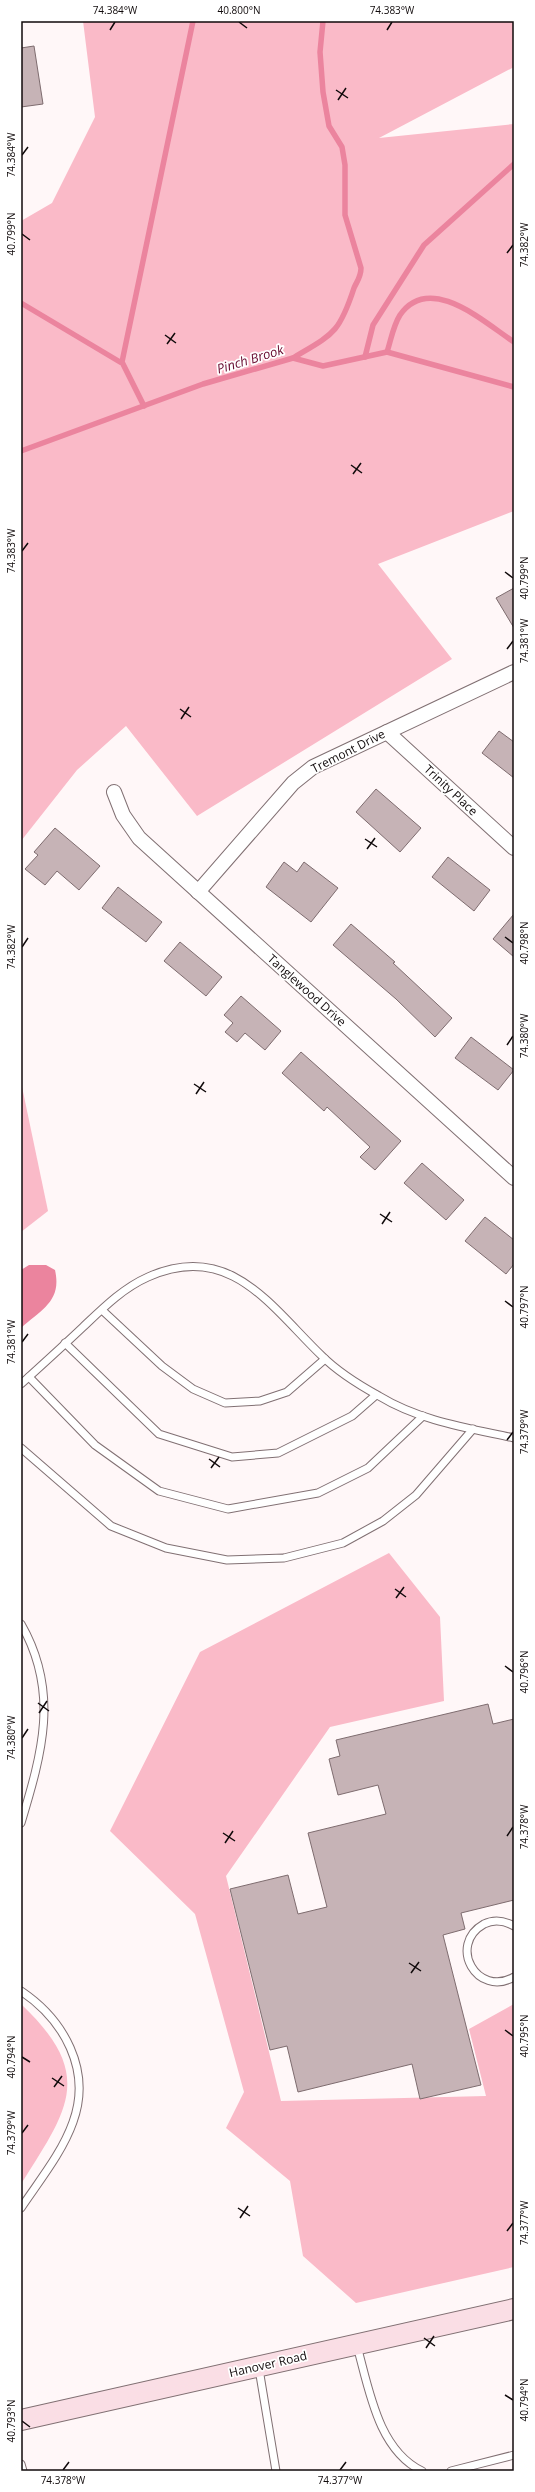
<svg xmlns="http://www.w3.org/2000/svg" width="535" height="2492" font-family="'Open Sans',sans-serif">
	<style>
		.green { fill: #fabac8 }
		.water { fill: #eb849e }
		.lines { fill: none; stroke-linecap: round; stroke-linejoin: round }
		.stream { stroke: #eb849e; stroke-width: 5.5 }
		.building { fill: #c6b3b6; stroke: #7e6c6f }
		.lane-casing { stroke: #817073; stroke-width: 9 }
		.street-casing { stroke: #817073; stroke-width: 16 }
		.secondary-casing { stroke: #817073; stroke-width: 22 }
		.lane { stroke: #fff; stroke-width: 7 }
		.street { stroke: #fff; stroke-width: 14 }
		.secondary { stroke: #fadee5; stroke-width: 20 }
		.ticks { fill: none; stroke: #100a0b; stroke-width: 1.5 }
		.labels { text-anchor: middle; dominant-baseline: central; stroke-width: 3.5; stroke-linejoin: round; paint-order: stroke }
		.street-label { font-size: 12px; fill: #100a0b; stroke: #fff }
		.water-label { font-size: 13px; font-style: italic; fill: #680b30; stroke: #fff }
		.neatline { fill: none; stroke: #100a0b; stroke-width: 1.5 }
		.ticks-label { font-size: 10px; text-anchor: middle; fill: #100a0b }
	</style>
	<rect width="100%" height="100%" fill="#fff7f8"/>
	<g class="green">
		<polygon points="83,21 514,21 514,67 379,138 514,124 514,511 378,564 452,659 197,816 126,726 77,770 21,841 21,221 52,203 95,117"/>
		<polygon points="21,1082 48,1211 21,1232"/>
		<polygon points="389,1553 440,1617 444,1701 330,1727 226,1876 281,2101 486,2096 469,2029 514,2004 514,2267 356,2303 303,2256 290,2181 226,2128 244,2092 195,1914 110,1831 200,1652"/>
		<path d="M21,2004c75,71 47,105 0,180z"/>
	</g>
	<path class="water" d="M29,1265h17l9,5c7,31 -13,39 -34,58v-58z"/>
	<g class="lines">
		<g class="stream">
			<polyline points="21,303 120,362"/>
			<path d="M387,352c4,-12 6,-26 13,-37 30,-43 85,8 114,27"/>
			<polyline points="365,357 373,325 424,245 514,164"/>
			<path d="M293,358c40,-24 46,-24 61,-70 3,-7 7,-11 7,-20l-16,-53v-50l-3,-18 -13,-21 -6,-34 -3,-40 3,-31"/>
			<polyline points="144,406 122,362 193,21"/>
			<polyline points="21,451 203,384 293,358 323,366 387,352 514,387"/>
		</g>
	</g>
	<g class="building">
		<polygon points="34,46 43,104 21,107 21,48"/>
		<polygon points="514,588 514,628 496,598"/>
		<polygon points="499,731 514,742 514,778 482,753"/>
		<polygon points="376,789 421,828 400,852 356,812"/>
		<polygon points="55,828 100,866 79,890 57,871 45,885 25,869 38,855 34,852"/>
		<polygon points="448,857 490,890 474,911 432,877"/>
		<polygon points="284,862 297,872 304,862 338,888 311,922 266,887"/>
		<polygon points="118,887 162,922 146,942 102,908"/>
		<polygon points="514,914 514,957 493,939"/>
		<polygon points="351,924 395,962 393,963 452,1018 435,1037 396,999 333,945"/>
		<polygon points="180,942 222,977 206,996 164,961"/>
		<polygon points="241,996 281,1031 265,1050 245,1033 237,1042 225,1032 233,1023 224,1015"/>
		<polygon points="471,1037 514,1070 498,1090 455,1058"/>
		<polygon points="301,1052 401,1141 375,1170 360,1157 370,1147 327,1107 324,1111 282,1073"/>
		<polygon points="422,1163 464,1200 446,1220 404,1183"/>
		<polygon points="485,1217 514,1240 514,1264 506,1274 465,1241"/>
		<polygon points="488,1704 493,1724 514,1719 514,1900 461,1913 465,1929 443,1935 481,2085 420,2099 412,2064 298,2092 287,2046 270,2050 230,1889 288,1875 298,1914 327,1907 308,1833 386,1814 378,1785 338,1795 329,1759 340,1756 336,1740"/>
	</g>
	<g class="lines">
		<defs>
			<g id="lane">
				<polyline points="102,1310 162,1366 193,1389 225,1403 260,1401 287,1392 325,1359"/>
				<polyline points="65,1343 159,1434 232,1457 278,1453 352,1416 376,1395"/>
				<polyline points="29,1377 95,1445 159,1491 228,1509 318,1493 368,1468 423,1416"/>
				<path d="M21,1384c21,-19 42,-38 62,-57 20,-19 40,-39 65,-50 82,-37 123,30 174,79 16,16 37,29 57,40 41,25 89,32 135,42"/>
				<polyline points="21,1448 111,1526 166,1548 227,1560 284,1558 343,1543 383,1521 416,1495 473,1429"/>
				<path d="M21,1624c39,68 21,129 0,199"/>
				<path d="M514,1926c-9,-5 -20,-7 -30,-2 -37,21 -7,74 30,53"/>
				<path d="M21,1991c43,29 71,79 52,131 -11,31 -34,59 -52,86"/>
				<path d="M357,2346c12,43 21,104 65,125"/>
				<polyline points="259,2369 276,2471"/>
				<polyline points="21,2464 23,2471"/>
				<polyline points="451,2471 514,2455"/>
			</g>
			<g id="street">
				<polyline points="387,732 514,848"/>
				<polyline points="114,792 123,815 139,838 514,1178"/>
				<polyline points="198,892 293,783 313,767 514,672"/>
			</g>
			<polyline id="secondary" points="21,2420 514,2309"/>
		</defs>
		<use href="#lane" class="lane-casing"/>
		<use href="#street" class="street-casing"/>
		<use href="#secondary" class="secondary-casing"/>
		<use href="#lane" class="lane"/>
		<use href="#street" class="street"/>
		<use href="#secondary" class="secondary"/>
	</g>
	<path class="ticks" d="M239,22l8,6M110,30l5,-8M387,30l5,-8M336,90l12,8M338,100l8,-12M22,155l6,-8M22,234l8,6M507,253l6,-8M165,335l11,8M167,344l8,-11M351,465l11,8M353,474l8,-11M22,551l6,-8M505,572l8,6M507,649l6,-8M180,709l11,8M181,719l8,-12M365,839l12,8M367,849l8,-11M505,937l8,6M22,947l6,-9M507,1045l6,-9M194,1084l12,8M196,1094l8,-12M380,1214l12,8M382,1224l8,-12M505,1301l8,6M22,1342l6,-8M507,1440l6,-8M209,1459l11,8M211,1468l8,-11M395,1589l11,8M396,1598l8,-11M505,1666l8,6M38,1703l11,8M39,1713l8,-12M22,1738l6,-9M223,1833l12,8M507,1836l6,-9M225,1843l8,-12M409,1963l12,8M411,1973l8,-11M505,2030l8,6M22,2057l8,5M52,2078l12,8M54,2087l8,-11M22,2133l6,-8M238,2208l12,8M240,2218l8,-12M507,2231l6,-8M424,2338l11,8M426,2348l8,-12M505,2395l8,5M22,2421l8,6M63,2470l6,-8M340,2470l6,-8"/>
	<g class="labels">
		<g class="street-label">
			<text transform="translate(348 751) rotate(-27)">Tremont Drive</text>
			<text transform="translate(451 790) rotate(43)">Trinity Place</text>
			<text transform="translate(307 990) rotate(42)">Tanglewood Drive</text>
			<text transform="translate(268 2364) rotate(-13)">Hanover Road</text>
		</g>
		<g class="water-label">
			<text transform="translate(250 359) rotate(-17)">Pinch Brook</text>
		</g>
	</g>
	<rect width="535" height="2492" fill="none" stroke="#ffffff" stroke-width="44"/>
	<rect x="22" y="22" width="491" height="2448" class="neatline"/>
	<g class="ticks-label">
		<text x="115" y="14">74.384°W</text>
		<text x="239" y="14">40.800°N</text>
		<text x="392" y="14">74.383°W</text>
		<text transform="translate(11 155) rotate(-90)" y="4">74.384°W</text>
		<text transform="translate(11 234) rotate(-90)" y="4">40.799°N</text>
		<text transform="translate(524 245) rotate(-90)" y="4">74.382°W</text>
		<text transform="translate(11 551) rotate(-90)" y="4">74.383°W</text>
		<text transform="translate(524 578) rotate(-90)" y="4">40.799°N</text>
		<text transform="translate(524 641) rotate(-90)" y="4">74.381°W</text>
		<text transform="translate(524 943) rotate(-90)" y="4">40.798°N</text>
		<text transform="translate(11 947) rotate(-90)" y="4">74.382°W</text>
		<text transform="translate(524 1036) rotate(-90)" y="4">74.380°W</text>
		<text transform="translate(524 1307) rotate(-90)" y="4">40.797°N</text>
		<text transform="translate(11 1342) rotate(-90)" y="4">74.381°W</text>
		<text transform="translate(524 1432) rotate(-90)" y="4">74.379°W</text>
		<text transform="translate(524 1672) rotate(-90)" y="4">40.796°N</text>
		<text transform="translate(11 1738) rotate(-90)" y="4">74.380°W</text>
		<text transform="translate(524 1827) rotate(-90)" y="4">74.378°W</text>
		<text transform="translate(524 2036) rotate(-90)" y="4">40.795°N</text>
		<text transform="translate(11 2057) rotate(-90)" y="4">40.794°N</text>
		<text transform="translate(11 2133) rotate(-90)" y="4">74.379°W</text>
		<text transform="translate(524 2223) rotate(-90)" y="4">74.377°W</text>
		<text transform="translate(524 2400) rotate(-90)" y="4">40.794°N</text>
		<text transform="translate(11 2421) rotate(-90)" y="4">40.793°N</text>
		<text x="63" y="2484">74.378°W</text>
		<text x="340" y="2484">74.377°W</text>
	</g>
</svg>
